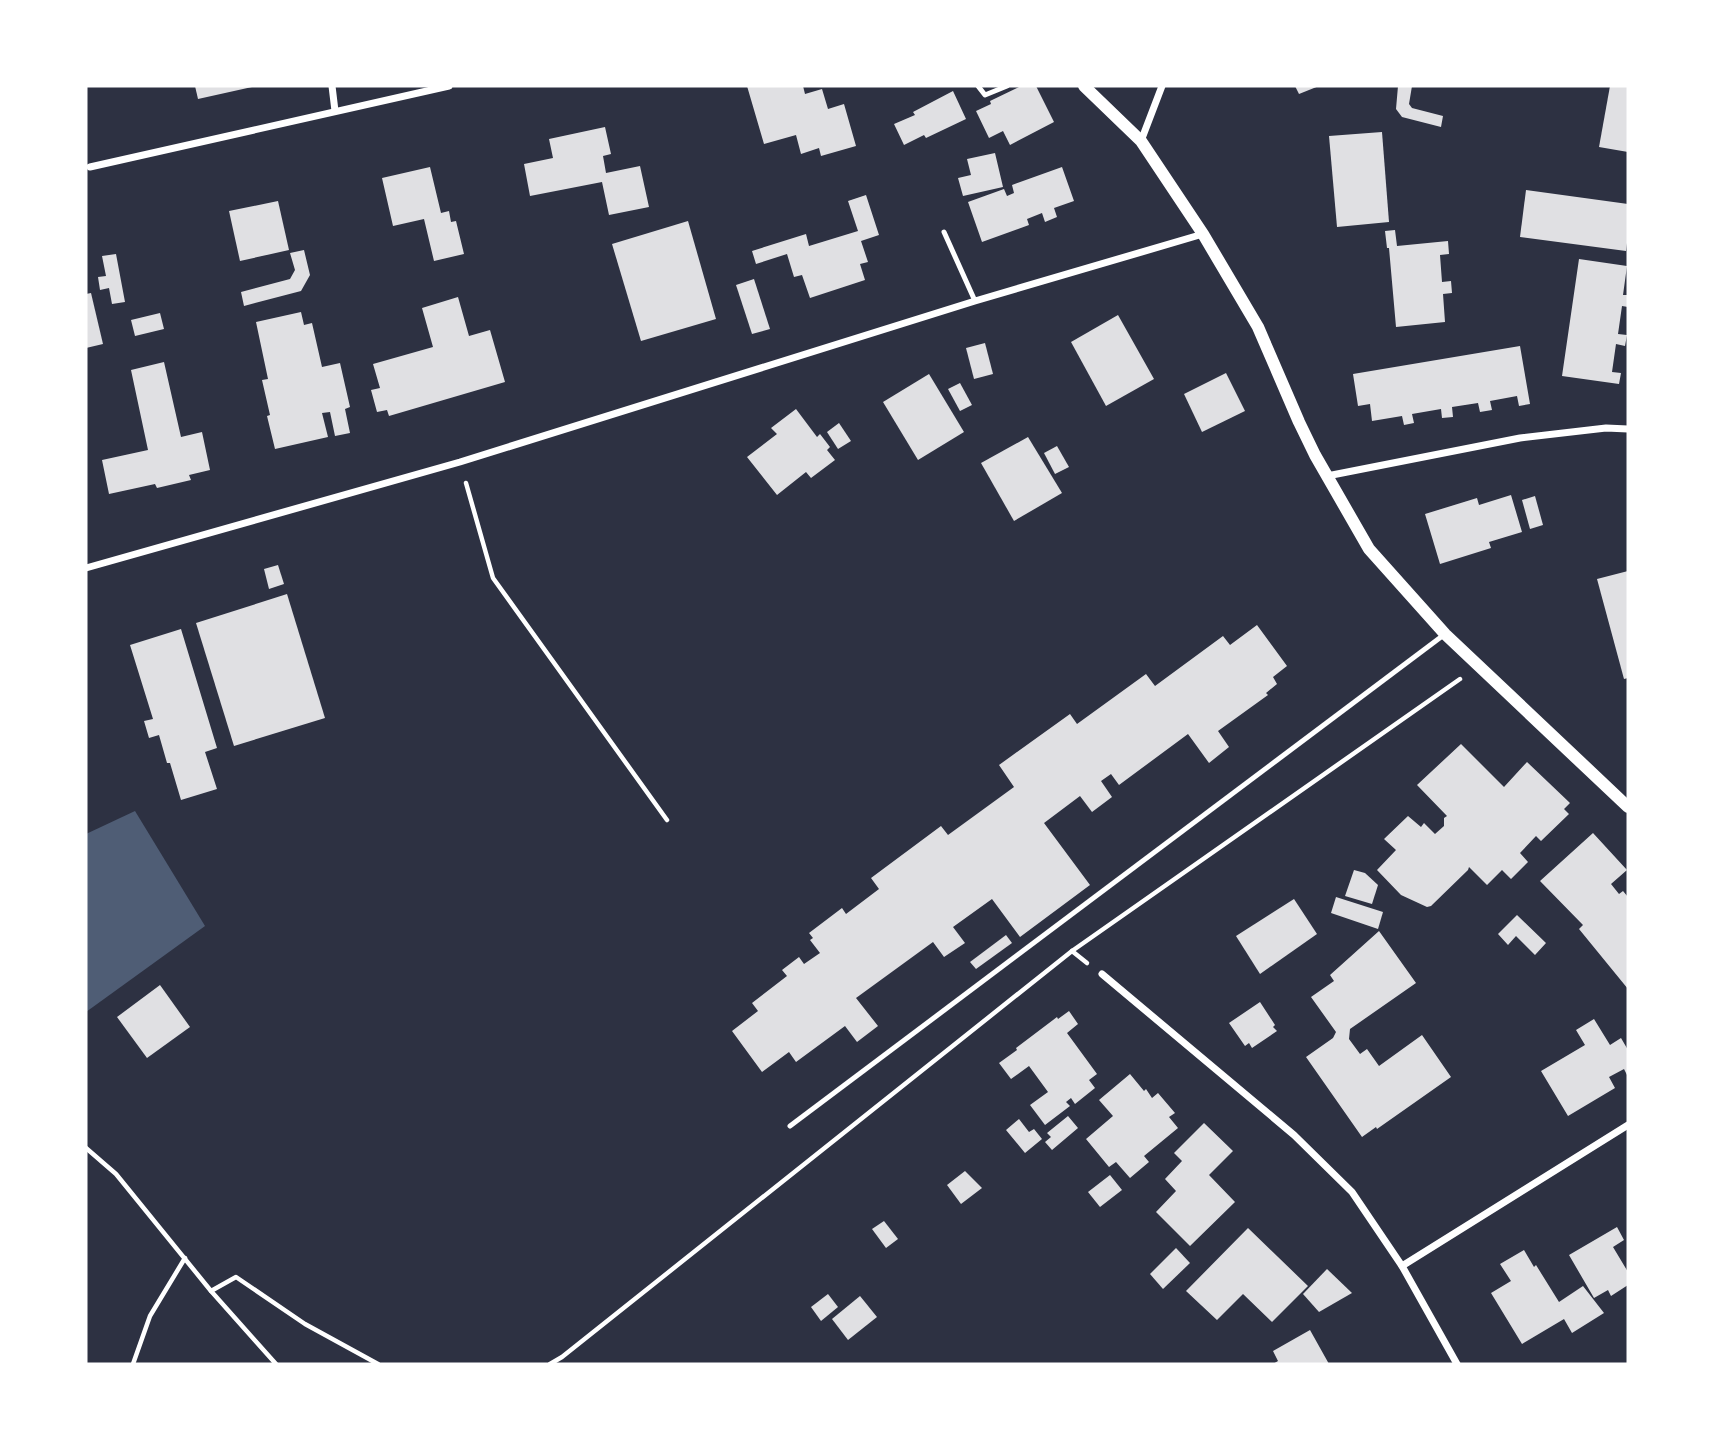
<svg xmlns="http://www.w3.org/2000/svg" width="1714" height="1450" font-family="Rubik,sans-serif">
	<style>
		.water { fill: #4f5d75 }
		.building { fill: #e0e0e3 }
		.lines { fill: none; stroke-linecap: round; stroke-linejoin: round }
		.path { stroke: #fff; stroke-width: 4.5 }
		.service { stroke: #fff; stroke-width: 5 }
		.minor { stroke: #fff; stroke-width: 7 }
		.tertiary { stroke: #fff; stroke-width: 12 }
	</style>
	<rect width="100%" height="100%" fill="#2d3142"/>
	<polygon class="water" points="135,811 205,926 86,1012 86,834"/>
	<g class="building">
		<polygon points="195,86 252,86 252,87 198,99"/>
		<polygon points="747,86 803,86 805,94 822,89 828,109 844,104 856,146 821,156 819,148 801,154 796,135 764,144"/>
		<polygon points="1021,86 1036,86 1054,122 1010,145 1003,131 989,138 976,111 991,104 990,101"/>
		<polygon points="1295,86 1319,86 1299,94"/>
		<polygon points="1398,86 1412,86 1409,104 1412,108 1443,116 1441,127 1402,117 1396,109"/>
		<polygon points="1610,86 1628,86 1628,152 1599,147"/>
		<polygon points="953,91 966,119 926,138 924,135 904,145 894,124 915,115 913,112"/>
		<polygon points="605,127 611,154 603,156 606,173 640,166 649,207 609,215 602,182 530,196 524,164 553,158 549,139"/>
		<polygon points="1382,132 1389,222 1337,227 1329,136"/>
		<polygon points="995,153 1003,187 963,196 958,178 971,175 967,159"/>
		<polygon points="430,167 441,213 449,211 451,222 456,221 464,254 434,261 424,219 393,226 382,178"/>
		<polygon points="1062,167 1074,201 1054,208 1057,217 1045,222 1042,213 1027,219 1029,225 982,242 968,202 1004,189 1007,196 1014,193 1012,185"/>
		<polygon points="1526,190 1628,204 1628,235 1626,251 1520,237"/>
		<polygon points="866,195 879,235 861,241 868,262 860,264 865,280 810,298 802,275 794,277 787,254 756,264 752,251 806,234 809,246 858,231 848,201"/>
		<polygon points="278,201 289,250 240,261 229,211"/>
		<polygon points="688,221 716,319 641,341 612,244"/>
		<polygon points="1395,230 1397,246 1448,241 1449,254 1440,255 1442,282 1451,281 1452,293 1443,294 1445,322 1396,327 1389,248 1387,248 1385,231"/>
		<polygon points="304,250 310,275 301,291 244,306 241,292 290,279 295,270 290,253"/>
		<polygon points="116,254 125,302 112,304 109,288 100,290 98,277 106,276 102,256"/>
		<polygon points="1579,259 1627,266 1623,295 1628,295 1628,307 1622,306 1618,334 1627,335 1625,346 1616,344 1612,372 1621,373 1619,384 1562,376"/>
		<polygon points="754,279 770,329 752,334 736,285"/>
		<polygon points="91,293 103,344 86,348 86,294"/>
		<polygon points="458,297 469,336 490,330 505,382 389,416 387,410 377,412 371,390 380,388 373,364 433,347 422,308"/>
		<polygon points="301,312 304,325 312,323 322,367 340,363 350,407 345,409 350,433 335,436 330,412 322,413 328,437 275,449 267,416 270,415 262,380 268,379 256,322"/>
		<polygon points="160,313 164,329 135,336 131,320"/>
		<polygon points="1118,315 1154,379 1106,406 1071,342"/>
		<polygon points="985,343 993,374 974,379 966,348"/>
		<polygon points="1520,346 1530,404 1519,406 1517,396 1490,401 1492,410 1480,412 1478,403 1452,407 1453,417 1442,418 1441,409 1412,414 1414,423 1404,425 1402,416 1372,421 1370,404 1358,406 1353,374"/>
		<polygon points="164,362 181,437 202,432 210,470 189,475 191,480 157,488 155,484 109,494 102,460 148,450 131,370"/>
		<polygon points="1226,373 1245,411 1202,432 1184,394"/>
		<polygon points="929,374 964,432 918,460 883,402"/>
		<polygon points="960,383 972,405 960,411 948,389"/>
		<polygon points="796,409 817,437 820,434 830,447 827,450 835,460 811,478 806,472 777,495 747,457 777,434 771,428"/>
		<polygon points="839,423 851,441 838,449 827,432"/>
		<polygon points="1028,437 1062,493 1014,521 981,463"/>
		<polygon points="1057,446 1069,467 1055,474 1044,453"/>
		<polygon points="1511,495 1522,532 1489,542 1491,548 1440,564 1425,514 1477,498 1479,505"/>
		<polygon points="1535,496 1543,525 1530,529 1522,500"/>
		<polygon points="278,565 284,584 269,589 264,569"/>
		<polygon points="1628,571 1628,678 1624,679 1597,579"/>
		<polygon points="287,594 325,718 234,746 196,623"/>
		<polygon points="1257,625 1287,666 1273,677 1277,684 1266,693 1268,695 1218,731 1229,747 1209,763 1188,734 1119,785 1111,774 1101,781 1112,797 1092,812 1080,796 1044,823 1090,885 1020,937 992,899 953,927 965,943 944,957 933,942 856,998 878,1026 857,1042 845,1026 796,1062 789,1052 762,1072 732,1031 758,1011 752,1003 787,976 782,970 799,957 804,964 820,953 810,940 813,938 809,933 842,908 846,914 879,889 871,878 941,826 948,835 1014,787 999,765 1070,714 1077,724 1146,674 1155,686 1223,636 1230,645"/>
		<polygon points="181,629 217,748 205,752 217,789 181,800 170,763 167,763 159,735 149,738 144,721 153,719 130,645"/>
		<polygon points="1461,744 1504,787 1527,762 1570,803 1564,809 1569,814 1541,841 1536,836 1520,853 1528,862 1511,879 1502,870 1487,885 1469,867 1468,870 1431,906 1427,907 1401,895 1377,870 1396,850 1384,839 1408,816 1421,827 1424,823 1435,834 1444,826 1444,818 1447,816 1417,785"/>
		<polygon points="1593,833 1627,870 1611,884 1619,894 1623,891 1628,897 1628,989 1579,929 1583,925 1540,881"/>
		<polygon points="1354,870 1365,873 1378,885 1372,904 1345,896"/>
		<polygon points="1336,897 1383,912 1378,929 1331,913"/>
		<polygon points="1294,899 1317,934 1260,974 1236,936"/>
		<polygon points="1517,915 1546,943 1535,955 1516,936 1508,945 1498,934"/>
		<polygon points="1379,931 1416,983 1350,1029 1349,1039 1360,1054 1367,1049 1379,1066 1422,1035 1451,1077 1377,1129 1376,1127 1362,1137 1306,1057 1333,1038 1336,1032 1311,997 1334,981 1330,975"/>
		<polygon points="1006,935 1012,943 976,969 970,962"/>
		<polygon points="160,985 190,1027 147,1058 117,1017"/>
		<polygon points="1260,1002 1275,1025 1273,1027 1277,1031 1252,1048 1249,1043 1245,1046 1229,1023"/>
		<polygon points="1069,1011 1078,1024 1067,1033 1097,1074 1089,1080 1095,1088 1075,1104 1071,1098 1066,1102 1070,1106 1045,1125 1030,1105 1048,1092 1029,1066 1011,1079 999,1063 1017,1050 1016,1048 1057,1017 1058,1019"/>
		<polygon points="1594,1019 1610,1045 1621,1038 1628,1050 1628,1077 1624,1069 1609,1077 1615,1088 1568,1116 1541,1071 1585,1045 1576,1030"/>
		<polygon points="1130,1074 1144,1091 1146,1089 1152,1098 1158,1093 1175,1113 1169,1117 1178,1128 1144,1156 1149,1162 1130,1178 1116,1162 1109,1167 1086,1139 1113,1116 1099,1100"/>
		<polygon points="1068,1116 1078,1128 1052,1150 1045,1142 1051,1137 1047,1133"/>
		<polygon points="1019,1119 1029,1132 1034,1129 1042,1139 1025,1153 1006,1130"/>
		<polygon points="1204,1123 1233,1151 1209,1175 1235,1202 1190,1246 1156,1212 1176,1191 1165,1179 1182,1161 1174,1153"/>
		<polygon points="965,1171 982,1188 961,1204 947,1185"/>
		<polygon points="1110,1175 1122,1190 1100,1207 1088,1192"/>
		<polygon points="884,1221 898,1239 886,1248 872,1229"/>
		<polygon points="1617,1227 1624,1240 1613,1247 1628,1272 1628,1285 1611,1296 1608,1290 1594,1298 1569,1255"/>
		<polygon points="1248,1228 1308,1286 1272,1322 1243,1294 1217,1320 1186,1291"/>
		<polygon points="1176,1248 1190,1263 1163,1289 1150,1274"/>
		<polygon points="1524,1250 1534,1267 1536,1265 1559,1302 1583,1286 1604,1313 1572,1333 1564,1319 1522,1344 1491,1293 1511,1281 1500,1264"/>
		<polygon points="1327,1269 1352,1293 1319,1312 1303,1294"/>
		<polygon points="828,1294 838,1307 821,1321 811,1307"/>
		<polygon points="860,1296 877,1317 848,1340 832,1319"/>
		<polygon points="1310,1330 1329,1364 1273,1364 1278,1361 1273,1351"/>
	</g>
	<g class="lines">
		<g class="path">
			<polyline points="466,483 493,578 667,820"/>
			<polyline points="1072,951 1087,963"/>
			<polyline points="86,1148 116,1174 211,1291 276,1364"/>
			<polyline points="211,1291 236,1277 305,1324 378,1364"/>
			<polyline points="133,1364 150,1316 185,1258"/>
			<polyline points="550,1364 562,1357 1072,951 1460,679"/>
		</g>
		<g class="service">
			<polyline points="978,86 985,95 1007,86"/>
			<polyline points="944,232 975,301"/>
			<polyline points="790,1126 1445,634"/>
		</g>
		<g class="minor">
			<polyline points="332,86 335,111"/>
			<polyline points="1141,141 1162,86"/>
			<polyline points="90,167 449,86"/>
			<polyline points="1327,476 1520,438 1606,428 1628,429"/>
			<polyline points="86,568 460,462 975,301 1203,234"/>
			<polyline points="1102,974 1294,1135 1352,1192 1402,1266 1457,1364"/>
			<polyline points="1402,1266 1628,1125"/>
		</g>
		<polyline class="tertiary" points="1084,86 1141,141 1203,234 1258,327 1299,422 1315,455 1369,549 1445,634 1628,807"/>
	</g>
	<rect width="1714" height="1450" fill="none" stroke="#ffffff" stroke-width="175"/>
</svg>
